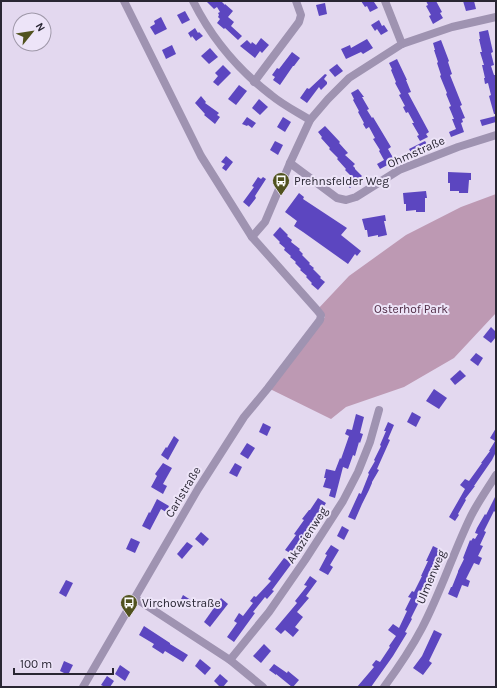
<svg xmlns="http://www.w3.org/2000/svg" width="497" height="688" font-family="Karla,sans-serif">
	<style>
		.green { fill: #bd99b3 }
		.building { fill: #5c46c0 }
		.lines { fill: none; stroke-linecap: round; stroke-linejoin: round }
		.minor { stroke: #9f93b1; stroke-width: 8 }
		.labels { text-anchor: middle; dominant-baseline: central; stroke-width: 4; stroke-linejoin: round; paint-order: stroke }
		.street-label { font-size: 12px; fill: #292633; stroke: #ede4f8 }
		.poi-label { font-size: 12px; fill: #292633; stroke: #ede4f8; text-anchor: start }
		.park-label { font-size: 12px; fill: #4f2b44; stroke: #ede4f8 }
	</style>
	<rect width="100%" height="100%" fill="#e3d8ef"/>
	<polygon class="green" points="496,194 496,313 454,358 404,387 346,407 331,419 268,388 325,317 317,310 349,276 406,235 461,207"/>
	<g class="building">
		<polygon points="206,1 221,1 225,5 225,4 233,11 228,17 234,22 231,26 242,36 238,40 225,28 224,29 217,23 220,19 218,17 219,15 218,13 220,12 217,7 214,9"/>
		<polygon points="361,1 375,1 374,2 378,8 370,12 367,6 365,7"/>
		<polygon points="426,1 436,1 442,12 440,13 443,18 433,24 429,16 431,15 426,6 428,5"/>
		<polygon points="463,1 474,1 476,9 466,11"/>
		<polygon points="325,3 327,14 319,16 316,5"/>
		<polygon points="185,11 190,20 182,24 177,15"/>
		<polygon points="161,17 167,29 155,35 150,27 155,24 154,21"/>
		<polygon points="379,20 382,26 384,25 388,31 381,35 377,29 375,31 371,25"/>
		<polygon points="195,28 198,33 199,32 203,36 196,41 192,36 191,38 188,33"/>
		<polygon points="488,30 493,52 491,53 494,65 491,66 494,75 496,75 496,114 494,114 489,96 491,95 488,83 485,84 484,78 485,78 482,65 484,65 480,52 482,52 479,39 480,39 479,32"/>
		<polygon points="261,38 269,45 262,53 260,51 255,58 240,46 247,40 251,44 252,42 256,45"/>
		<polygon points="367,39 373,48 363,54 361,52 346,59 341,49 350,45 351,48"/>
		<polygon points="441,40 449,61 448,62 452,74 450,75 462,105 460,106 465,118 462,119 463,122 461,123 464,132 451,137 449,132 456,129 452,119 454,119 449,107 451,106 446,94 447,93 440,76 441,75 437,63 438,62 434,50 435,50 433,43"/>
		<polygon points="172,45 176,54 166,59 162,50"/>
		<polygon points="210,48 218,57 209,64 201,56"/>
		<polygon points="292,52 300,58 294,66 293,66 280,85 273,80 275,77 272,75 277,68 279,69"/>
		<polygon points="397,59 407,80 406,80 411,92 408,93 429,132 426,134 428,137 420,141 417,136 419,135 412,123 414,123 408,112 406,113 403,107 405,106 399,95 401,94 395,83 396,82 391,70 392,69 389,63"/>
		<polygon points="337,64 343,71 335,77 329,70"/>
		<polygon points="223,65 231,73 218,86 213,82 218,76 215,73"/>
		<polygon points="325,74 327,75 324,79 327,82 327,84 321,90 319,87 307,103 300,98 307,88 309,89"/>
		<polygon points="239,85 247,91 236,105 228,99"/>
		<polygon points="358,89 364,97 362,97 369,109 367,110 372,118 373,117 391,147 388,149 395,161 380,169 377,164 384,160 379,151 380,150 373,139 375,138 369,127 366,129 363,124 364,123 358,112 359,111 353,100 354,99 351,93"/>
		<polygon points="201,96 206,102 205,103 219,113 217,115 220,117 215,124 204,115 205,114 195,103"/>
		<polygon points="259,99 268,107 260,115 252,108"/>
		<polygon points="496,116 496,122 482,126 480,120"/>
		<polygon points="247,117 256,123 252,128 248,125 247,126 242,124"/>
		<polygon points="283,117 291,122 285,132 277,127"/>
		<polygon points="325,126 340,142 339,143 348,153 345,155 355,164 353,166 355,168 355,169 362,176 350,188 346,184 353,178 345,170 346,169 337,159 338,158 329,149 330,148 321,138 322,137 318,132"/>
		<polygon points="275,141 283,145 278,155 270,150"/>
		<polygon points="425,141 428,146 412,154 409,149"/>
		<polygon points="226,156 233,162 226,171 222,168 225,164 221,162"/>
		<polygon points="448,172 471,173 471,180 469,180 468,193 459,193 459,191 450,191 450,183 448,183"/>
		<polygon points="258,177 261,179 263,177 266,179 255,196 256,198 249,207 243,202 254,187 252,186"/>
		<polygon points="426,191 427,198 425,198 425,212 416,212 416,210 406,211 406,204 404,204 403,193"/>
		<polygon points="299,193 304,197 303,199 347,228 341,235 361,251 357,256 355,254 348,264 303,232 294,226 297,221 285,212"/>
		<polygon points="385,215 386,221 384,221 387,235 378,237 378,235 368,237 367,230 365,230 362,219"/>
		<polygon points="280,227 288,235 287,236 292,240 291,242 300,249 299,250 303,254 302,255 310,263 309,264 314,268 313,269 321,277 320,278 325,282 318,290 311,284 312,283 306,277 307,276 300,270 301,269 295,263 296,262 290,257 291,256 284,250 285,248 279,243 280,242 273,235"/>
		<polygon points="491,327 496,332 496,337 491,343 483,337"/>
		<polygon points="476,353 483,358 478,366 470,360"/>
		<polygon points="460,370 466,376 455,385 450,379"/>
		<polygon points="434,389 447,398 439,409 426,401"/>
		<polygon points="412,412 421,417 416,427 407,422"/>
		<polygon points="356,414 364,417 360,433 363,434 360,443 359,442 355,456 353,455 348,469 343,467 335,498 329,496 331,489 323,487 326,478 324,478 326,469 335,471 340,458 341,459 349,436 345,434 347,429 352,430"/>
		<polygon points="388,422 394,425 388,439 390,440 377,469 379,470 372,482 372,483 369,490 362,504 355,520 348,517 359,493 361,494 369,474 368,473 375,461 374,460 381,446 380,445 386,431 384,431"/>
		<polygon points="263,423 271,427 267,436 259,432"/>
		<polygon points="496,428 496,452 492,460 474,486 475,486 465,499 466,500 458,514 459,515 455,521 449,517 465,489 460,485 465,479 469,481 482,463 481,463 490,451 489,451 495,441 490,438"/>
		<polygon points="174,436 179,440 168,460 161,455 166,447 167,448"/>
		<polygon points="247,443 255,448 248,459 240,454"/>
		<polygon points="163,463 172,468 163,484 167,486 163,494 151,487 157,476 155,474"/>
		<polygon points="235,463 242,467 237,477 229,473"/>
		<polygon points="496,495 496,513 494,511 484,531 486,532 480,545 483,546 478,556 482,558 479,565 474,563 466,579 470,581 468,587 462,585 457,598 448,594 451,587 452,587 458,572 458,571 464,559 463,558 470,540 471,541 473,538 475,539 478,534 475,533 477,528 485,514 486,515"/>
		<polygon points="318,498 326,503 318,516 308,531 309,531 298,546 301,548 295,556 285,550 296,535 294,534 304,520 302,519 309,510 310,510"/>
		<polygon points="157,499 169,506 166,512 161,509 150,530 142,526 149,512 150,513"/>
		<polygon points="342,526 349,530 344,540 337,536"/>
		<polygon points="201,532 209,539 203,546 195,539"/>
		<polygon points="131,538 140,542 135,553 126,549"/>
		<polygon points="187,542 193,546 182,559 177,554"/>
		<polygon points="331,545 339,550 330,565 333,567 328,575 319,570 327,555 325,554"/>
		<polygon points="433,546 441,550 431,572 431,573 426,583 427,584 421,596 422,596 411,618 412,619 405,632 407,633 393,656 371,687 357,687 374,667 372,665 376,660 380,662 390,647 389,646 396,636 388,630 393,624 399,628 407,611 405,610 411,598 408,597 412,591 414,592 422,576 421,576 428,561 426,561"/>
		<polygon points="284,558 292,563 272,590 274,591 267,599 265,597 253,612 255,613 234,642 227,637 237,623 234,621 239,613 243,616 253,603 250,601 254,596 256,597 271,581 268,579"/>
		<polygon points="310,576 317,581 306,596 309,598 297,612 303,617 295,627 299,630 293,637 285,630 281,634 275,629 297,603 295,601 307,586 304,585"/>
		<polygon points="66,580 73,583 66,597 59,593"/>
		<polygon points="183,595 194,602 190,608 180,601"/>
		<polygon points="221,598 228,604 210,627 204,622"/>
		<polygon points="144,626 170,643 170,644 188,655 183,662 165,651 163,654 152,647 154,644 139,635"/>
		<polygon points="434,630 442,634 429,661 432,663 423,675 413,668 422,656"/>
		<polygon points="264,644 271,651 261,663 253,656"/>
		<polygon points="200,659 211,668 205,675 195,666"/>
		<polygon points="64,661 73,665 68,675 60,671"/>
		<polygon points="274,664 287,673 288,671 299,680 293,687 292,687 276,674 276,675 269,670"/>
		<polygon points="120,665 130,672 125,681 115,674"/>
		<polygon points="220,674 228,681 223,687 220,687 214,681"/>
		<polygon points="107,676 114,681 110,687 105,687 101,685"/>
	</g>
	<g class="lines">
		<g class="minor">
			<path d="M193,1c19,38 44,68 78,94 12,10 26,17 39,25"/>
			<polyline points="385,1 402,44"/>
			<polyline points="254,82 299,22 301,15 296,1"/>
			<polyline points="290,163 337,198 346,200 356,197 399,170 458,147 496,135"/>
			<polyline points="252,237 265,222 290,163 310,120 328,99 349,78 402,44 452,27 496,17"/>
			<polyline points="135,598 230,660 263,687"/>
			<polyline points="230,660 269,612 305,560 343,501 358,472 370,442 379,410"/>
			<polyline points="83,687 198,489 244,417 268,388 320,320 321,315 317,310 252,237 201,156 124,1"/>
			<path d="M384,687c14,-19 27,-38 38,-59 19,-36 31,-75 49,-112 7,-14 17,-28 25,-41"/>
		</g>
	</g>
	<defs>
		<symbol id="bus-pin" viewBox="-11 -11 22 30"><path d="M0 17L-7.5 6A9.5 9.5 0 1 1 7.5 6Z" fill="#51521e" stroke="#ede4f8"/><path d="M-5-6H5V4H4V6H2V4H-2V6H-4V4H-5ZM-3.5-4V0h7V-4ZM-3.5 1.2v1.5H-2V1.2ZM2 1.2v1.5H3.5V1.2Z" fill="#fff"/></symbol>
	</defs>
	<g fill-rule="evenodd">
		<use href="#bus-pin" x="271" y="171" width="20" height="27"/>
		<use href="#bus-pin" x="119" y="593" width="20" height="27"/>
	</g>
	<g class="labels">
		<g class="street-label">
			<text transform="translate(416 152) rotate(-24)">Ohmstraße</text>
			<text transform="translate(183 492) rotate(-59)">Carlstraße</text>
			<text transform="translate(307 535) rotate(-57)">Akazienweg</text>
			<text transform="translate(431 577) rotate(-67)">Ulmenweg</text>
		</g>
		<g class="poi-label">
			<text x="294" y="181">Prehnsfelder Weg</text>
			<text x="142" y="603">Virchowstraße</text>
		</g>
		<g class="park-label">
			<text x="411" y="309">Osterhof Park</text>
		</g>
	</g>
	<rect width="497" height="688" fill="none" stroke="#292633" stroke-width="4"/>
	<g transform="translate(32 32) rotate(60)"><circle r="19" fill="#ede4f8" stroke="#9f98a9"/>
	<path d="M0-3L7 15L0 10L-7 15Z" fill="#51521e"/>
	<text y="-6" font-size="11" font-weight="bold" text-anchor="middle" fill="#292633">N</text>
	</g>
	<path d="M14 668v6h99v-6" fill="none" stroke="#292633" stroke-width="2"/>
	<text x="20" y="668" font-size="12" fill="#292633" stroke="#ede4f8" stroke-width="3" paint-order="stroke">100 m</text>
</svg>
